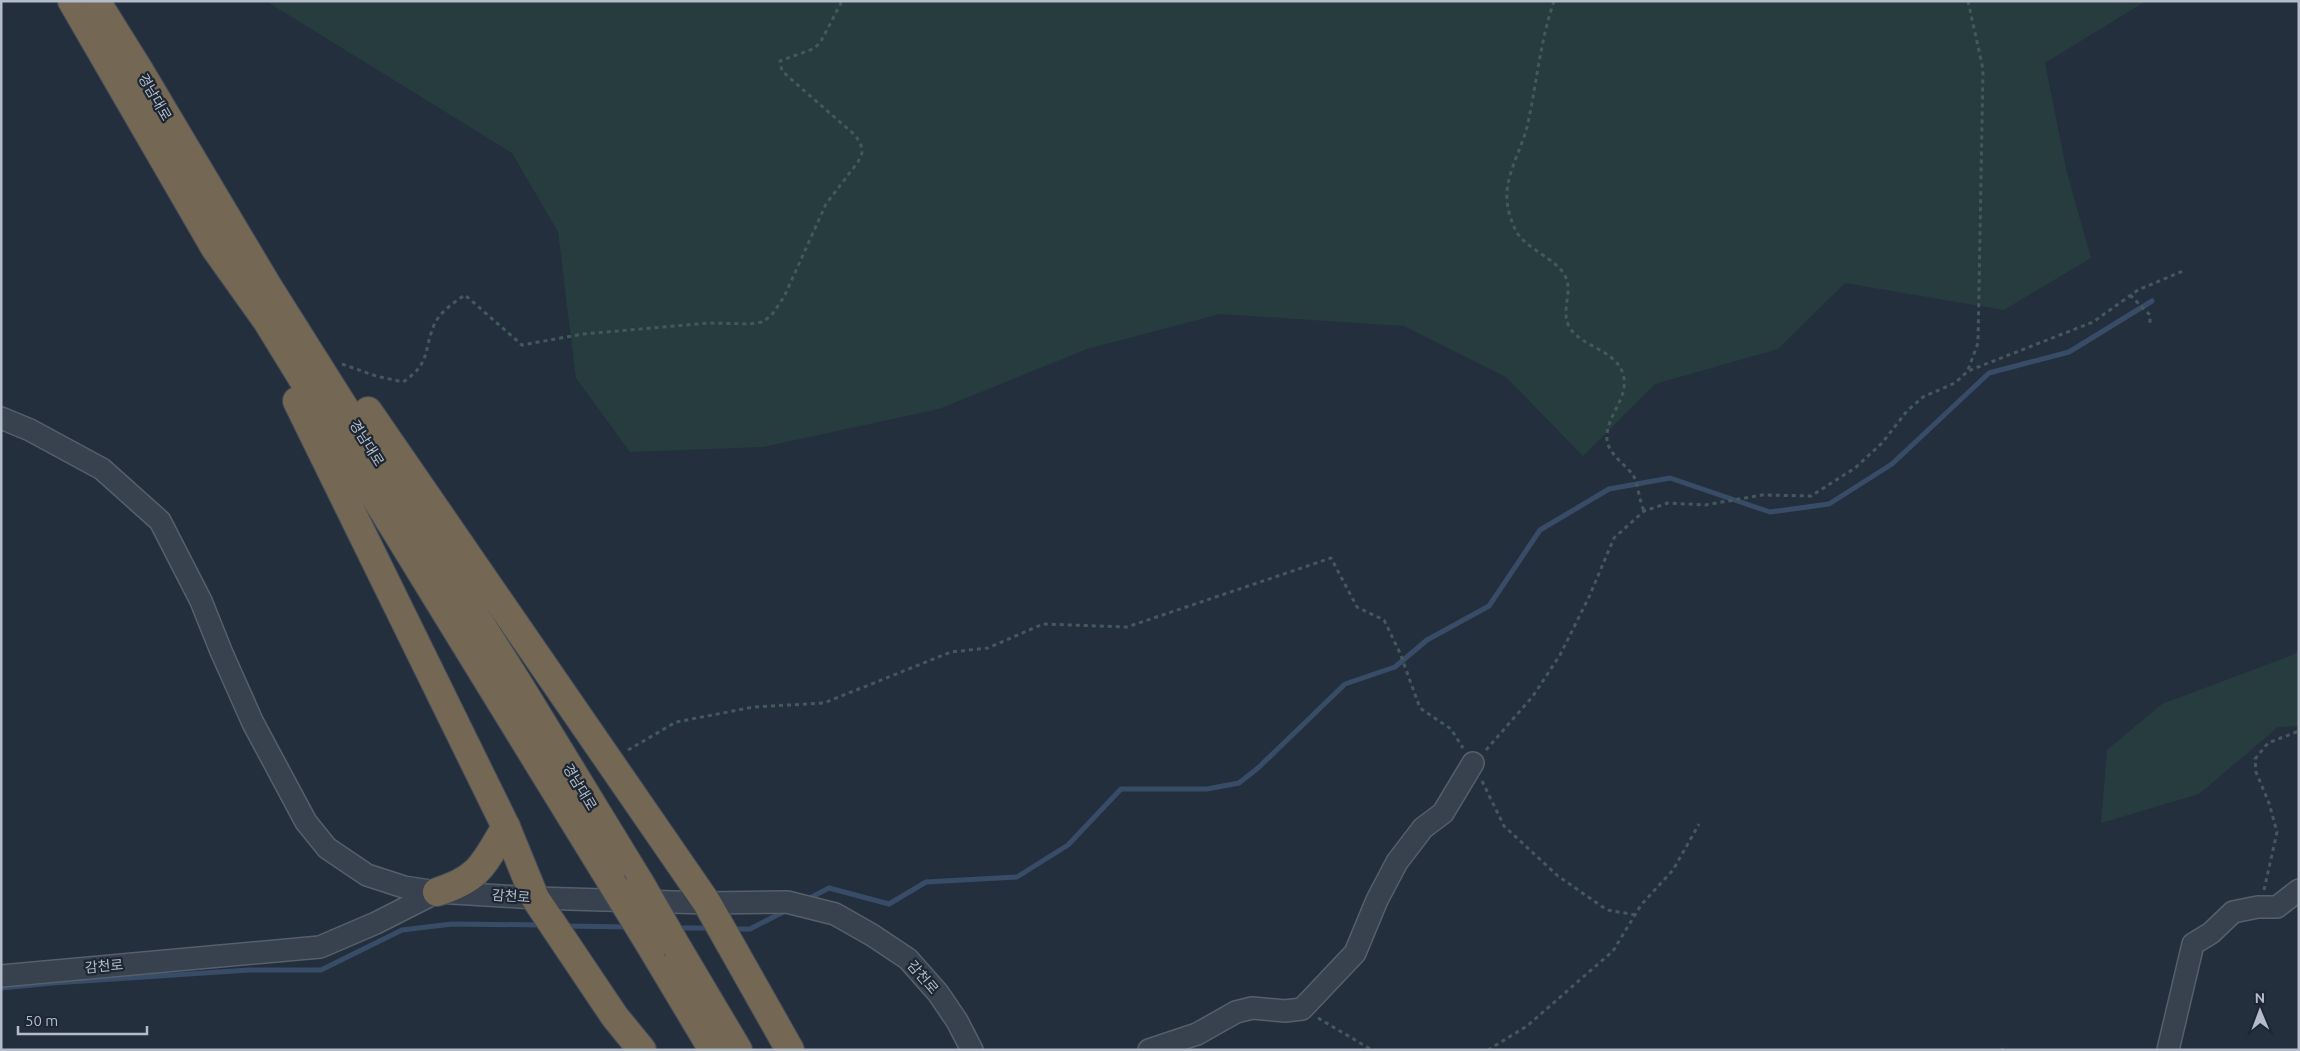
<svg xmlns="http://www.w3.org/2000/svg" width="2300" height="1051" font-family="Ubuntu,'Noto Sans KR',sans-serif">
	<style>
		.green { fill: #263c3f }
		.lines { fill: none; stroke-linecap: round; stroke-linejoin: round }
		.stream { stroke: #394c67; stroke-width: 5 }
		.minor-casing { stroke: #565f6c; stroke-width: 24 }
		.highway-casing { stroke: #434c59; stroke-width: 30 }
		.path { stroke: #44595c; stroke-width: 3; stroke-dasharray: 4 4; stroke-linecap: butt }
		.minor { stroke: #38414e; stroke-width: 21 }
		.highway { stroke: #746855; stroke-width: 28 }
		.highway-bridge-casing { stroke: #434c59; stroke-width: 30; stroke-linecap: butt }
		.highway-bridge { stroke: #746855; stroke-width: 28 }
		.labels { text-anchor: middle; dominant-baseline: central; stroke-width: 4.5; stroke-linejoin: round; paint-order: stroke }
		.street-label { font-size: 14px; fill: #b4bcc9; stroke: #1d2633 }
	</style>
	<rect width="100%" height="100%" fill="#242f3e"/>
	<g class="green">
		<polygon points="266,1 2146,1 2045,63 2067,173 2091,258 2004,310 1845,283 1778,349 1655,384 1583,456 1506,377 1404,326 1220,314 1087,349 939,409 763,447 630,452 576,378 558,232 512,153"/>
		<polygon points="2299,650 2299,726 2278,727 2199,794 2101,823 2107,750 2162,704 2295,654"/>
	</g>
	<g class="lines">
		<g class="stream">
			<polyline points="806,900 829,888 889,904 926,882 1017,877 1068,845 1121,789 1207,789 1239,783 1258,768 1345,684 1395,667 1427,640 1489,606 1540,530 1609,489 1670,478 1770,512 1829,504 1892,464 1989,373 2069,352 2152,301"/>
			<polyline points="565,926 629,927"/>
			<polyline points="675,928 712,928"/>
			<polyline points="733,929 750,929 787,910"/>
			<polyline points="1,988 53,983 249,970 321,970 402,930 452,924 542,925"/>
		</g>
		<defs>
			<g id="minor">
				<polyline points="1,418 30,430 102,469 160,521 201,601 221,651 253,723 306,822 327,848 367,875 404,887 437,892"/>
				<polyline points="1,976 320,947 376,923 437,892 535,898 707,903 787,902 835,914 872,935 908,959 938,993 957,1021 972,1050"/>
				<polyline points="1149,1050 1197,1034 1236,1012 1252,1008 1285,1011 1302,1009 1355,953 1377,900 1397,862 1423,828 1443,813 1473,763"/>
				<polyline points="2168,1050 2193,944 2211,933 2233,912 2258,907 2277,907 2299,890"/>
			</g>
			<g id="highway">
				<polyline points="72,1 215,248 267,321 612,883"/>
				<polyline points="96,1 139,70 267,285 519,685 640,883"/>
				<polyline points="297,401 506,827 535,898 615,1017 642,1050"/>
				<polyline points="368,411 707,903 790,1050"/>
				<path d="M437,892c44,-14 46,-28 69,-65"/>
				<polyline points="652,948 713,1050"/>
				<polyline points="678,949 738,1050"/>
			</g>
		</defs>
		<use href="#minor" class="minor-casing"/>
		<use href="#highway" class="highway-casing"/>
		<g class="path">
			<path d="M1554,1c-14,41 -17,80 -26,122 -5,23 -19,45 -21,68 -1,14 3,28 9,40 9,17 37,26 48,43 11,17 -5,36 6,54 12,19 46,22 53,46 7,22 -15,40 -16,61 -2,17 17,28 26,40 5,8 6,25 11,36"/>
			<polyline points="1968,1 1983,69 1978,343 1968,370"/>
			<polyline points="2130,295 2150,315 2150,324"/>
			<path d="M342,364l34,12 27,6c28,-19 20,-30 31,-57 6,-13 19,-22 31,-30l57,50 61,-11 126,-11 41,1 12,-2 9,-6 13,-19 42,-93 32,-42 4,-9 -1,-8 -5,-9 -64,-56 -10,-9 -2,-10 33,-12 7,-6 22,-42"/>
			<polyline points="628,750 676,722 754,707 824,703 951,652 988,648 1043,624 1127,627 1331,558 1357,607 1384,620 1400,653 1420,708 1451,729 1463,748"/>
			<polyline points="1486,750 1533,696 1560,655 1589,597 1614,538 1644,511 1668,503 1705,505 1762,495 1811,496 1855,468 1882,443 1907,411 1923,397 1955,383 1968,371 2093,322 2138,290 2183,271"/>
			<polyline points="1482,781 1504,826 1558,876 1607,910 1636,915"/>
			<polyline points="2264,890 2277,832 2269,803 2256,772 2255,759 2268,743 2299,731"/>
			<polyline points="1318,1018 1372,1050"/>
			<polyline points="1488,1050 1527,1026 1613,951 1641,905 1673,870 1699,824"/>
			<polyline points="2001,1050 2004,1049"/>
		</g>
		<use href="#minor" class="minor"/>
		<use href="#highway" class="highway"/>
		<defs>
			<g id="highway-bridge">
				<polyline points="612,883 652,948"/>
				<polyline points="640,883 678,949"/>
			</g>
		</defs>
		<use href="#highway-bridge" class="highway-bridge-casing"/>
		<use href="#highway-bridge" class="highway-bridge"/>
	</g>
	<g class="labels">
		<g class="street-label">
			<text transform="translate(155 97) rotate(60)">경남대로</text>
			<text transform="translate(367 443) rotate(58)">경남대로</text>
			<text transform="translate(580 787) rotate(59)">경남대로</text>
			<text transform="translate(511 896) rotate(4)">감천로</text>
			<text transform="translate(104 966) rotate(-5)">감천로</text>
			<text transform="translate(923 977) rotate(49)">감천로</text>
		</g>
	</g>
	<rect width="2300" height="1051" fill="none" stroke="#b4bcc9" stroke-width="5"/>
	<g transform="translate(2260 1011) rotate(359)" stroke="#1d2633" stroke-width="4" paint-order="stroke">
	<path d="M0-4L9 19L0 12L-9 19Z" fill="#b4bcc9"/>
	<text y="-8" font-size="14" font-weight="bold" text-anchor="middle" fill="#b4bcc9">N</text>
	</g>
	<path d="M18 1026v8h129v-8" fill="none" stroke="#b4bcc9" stroke-width="2.5"/>
	<text x="25" y="1026" font-size="15" fill="#b4bcc9" stroke="#1d2633" stroke-width="4" paint-order="stroke">50 m</text>
</svg>
